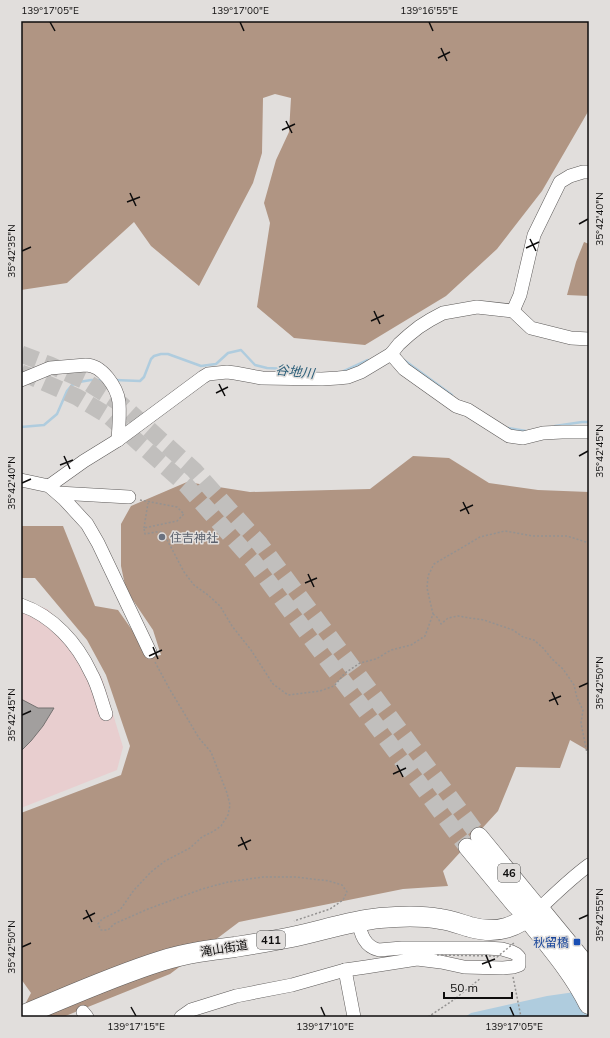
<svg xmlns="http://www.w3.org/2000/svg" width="610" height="1038" font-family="Mulish,'Noto Sans JP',sans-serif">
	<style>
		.industrial { fill: #e8cecf }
		.forest { fill: #b09583 }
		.water { fill: #afccde }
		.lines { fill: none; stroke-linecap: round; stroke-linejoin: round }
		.stream { stroke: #afccde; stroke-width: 2.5 }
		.building { fill: #a29f9e; stroke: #757271 }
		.major-tunnel { stroke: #c1bfbd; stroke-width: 17; stroke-dasharray: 17 8; stroke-linecap: butt }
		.minor-casing { stroke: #5d5a59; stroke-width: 14 }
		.major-casing { stroke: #5d5a59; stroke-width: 18 }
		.highway-casing { stroke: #5d5a59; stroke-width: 21 }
		.path { stroke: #949291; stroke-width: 1.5; stroke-dasharray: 2 2; stroke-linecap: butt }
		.minor { stroke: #fff; stroke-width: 13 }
		.major { stroke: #fff; stroke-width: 17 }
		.highway { stroke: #fff; stroke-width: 20 }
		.path-bridge { stroke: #949291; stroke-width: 1.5; stroke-dasharray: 2 2; stroke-linecap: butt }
		.ticks { fill: none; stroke: #0e0d0d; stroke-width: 1.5 }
		.worship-dot { fill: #6b7280; stroke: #e1dedc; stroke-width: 1.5 }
		.transit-dot { fill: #1a4fb4; stroke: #e1dedc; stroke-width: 1.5 }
		.labels { text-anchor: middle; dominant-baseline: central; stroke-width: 3; stroke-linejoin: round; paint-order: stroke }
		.shield { fill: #e1dedc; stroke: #4d4c4b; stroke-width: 1 }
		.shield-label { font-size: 11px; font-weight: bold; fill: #0e0d0d }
		.worship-label { font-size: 12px; fill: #5b616d; stroke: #e1dedc; text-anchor: start }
		.transit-label { font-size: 12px; fill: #164399; stroke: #e1dedc; text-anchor: end }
		.street-label { font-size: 12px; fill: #0e0d0d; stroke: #e1dedc }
		.water-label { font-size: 13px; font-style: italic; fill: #295d78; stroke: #e1dedc }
		.neatline { fill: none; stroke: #0e0d0d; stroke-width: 1.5 }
		.ticks-label { font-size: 10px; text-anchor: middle; fill: #0e0d0d }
	</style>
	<rect width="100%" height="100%" fill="#e1dedc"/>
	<polygon class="industrial" points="21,599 47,609 73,633 102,678 123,747 117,770 21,808"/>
	<g class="forest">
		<polygon points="21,21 589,21 589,110 542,191 497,249 446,296 365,345 294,338 257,307 270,223 264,203 276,160 289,132 291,98 275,94 263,98 262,153 253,183 199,286 151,246 134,222 67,283 21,290"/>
		<polygon points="584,242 589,244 589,296 567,295 576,262"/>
		<polygon points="413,456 449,458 489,483 538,490 589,492 589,751 570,740 560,768 516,767 498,811 443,871 448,886 403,889 239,922 170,974 63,1017 21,1017 21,1012 31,993 21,979 21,813 121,775 130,746 106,675 87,640 35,578 21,578 21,526 63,526 95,606 118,610 151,657 161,655 153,630 126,590 121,566 121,524 131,506 187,482 250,492 370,489"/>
	</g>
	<polygon class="water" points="589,990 589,1017 465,1017 471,1013 547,996"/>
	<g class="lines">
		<g class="stream">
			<polyline points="404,360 452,395"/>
			<polyline points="344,371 368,360"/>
			<polyline points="115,380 140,381 144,377 151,359 154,356 161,354 168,354 201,366 216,364 228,353 241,350 255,365 267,368 288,369 303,373"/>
			<polyline points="555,426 582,422 589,422"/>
			<polyline points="21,427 44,425 57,414 67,391 72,385 79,382 91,380 104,380"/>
			<polyline points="508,428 526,431"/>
		</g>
	</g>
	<polygon class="building" points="21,699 38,708 54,708 43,726 31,741 21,751"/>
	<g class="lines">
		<g class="major-tunnel">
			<polyline points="21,354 50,365 87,382 121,404 194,470 260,544 479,836"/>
			<polyline points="21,373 32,377 77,397 110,417 186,485 253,561 467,847"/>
		</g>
		<defs>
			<g id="minor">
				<polyline points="513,311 520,295 534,235 560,182 570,176 583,172 589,172"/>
				<polyline points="391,354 404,369 456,406 468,410 509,436 523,438 543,433 562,432 589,432"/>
				<path d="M21,380l29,-12 36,-3c16,0 31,22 33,37 1,13 0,25 -1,38"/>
				<polyline points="21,480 49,486 64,499 87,524 98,543 150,652"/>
				<polyline points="49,486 84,461 118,440 203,377 208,374 227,372 235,373 262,378 322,379 338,378 348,377 361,372 391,354 399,344 409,335 419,327 430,320 443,313 477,307 513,311 531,328 571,338 589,339"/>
				<polyline points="58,493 129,497"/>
				<path d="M21,605c32,11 56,38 70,68 7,12 10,27 15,41"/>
				<path d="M539,909c16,-15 32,-31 50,-44"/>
				<polyline points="345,970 354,1017"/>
				<polyline points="83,1012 87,1017"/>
				<path d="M181,1017l10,-7 45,-14 56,-11 53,-15 21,-3 51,-8 24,3 23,5 39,1 10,-1 6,-2v-8l-3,-3 -4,-2 -10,-3 -15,-1h-85l-23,2c-14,-3 -19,-16 -20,-29"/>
			</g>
			<g id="major">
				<polyline points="479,836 539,909"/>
				<polyline points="467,847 515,905 528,918"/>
			</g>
			<g id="highway">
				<path d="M528,918c22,28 45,54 61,86"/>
				<path d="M21,1016c46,-19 92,-40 140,-55 25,-8 49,-11 74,-14 19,-3 38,-6 57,-10 29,-6 58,-16 88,-19 21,-2 40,-3 60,1 10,1 20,5 30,8 29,8 46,0 69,-18l42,51 8,11"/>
			</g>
		</defs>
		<use href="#minor" class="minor-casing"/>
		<use href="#major" class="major-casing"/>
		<use href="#highway" class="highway-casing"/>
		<g class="path">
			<polyline points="140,500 177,507 184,514 177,521 144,528 145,534 156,532 163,532 184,572 194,585 208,595 220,606 232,626 251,650 273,684 288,695 320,691 334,686 345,673 360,663 376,659 391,650 411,645 425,636 433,614 427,588 428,576 434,564 480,537 505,531 533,536 567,536 589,543"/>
			<polyline points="144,528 148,503"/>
			<polyline points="433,614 438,618 441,624 448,618 458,616 470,618 484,620 513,630 523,637 534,640 543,648 552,659 563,669 574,685 577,698 583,710 581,723 587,753"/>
			<polyline points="155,662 169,688 199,738 211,752 227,793 230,805 228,815 221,826 214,831 202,837 190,848 165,861 151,872 134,890 120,910 102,919 98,924 101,930 108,930 114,924 148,909 202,889 228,882 263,877 296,877 329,881 342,885 347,892 343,900 330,909 294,921"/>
			<polyline points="513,977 521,1017"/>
			<polyline points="456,998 481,978"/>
			<polyline points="428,1017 455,999"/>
		</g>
		<use href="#minor" class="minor"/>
		<use href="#major" class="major"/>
		<use href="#highway" class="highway"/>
		<polyline class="path-bridge" points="437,955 494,956 497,957 514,943"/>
	</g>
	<path class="ticks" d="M50,22l5,9M240,22l4,9M429,22l4,9M441,48l6,13M438,58l12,-6M286,121l6,12M282,130l13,-6M130,193l6,13M127,202l13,-5M579,224l9,-5M530,239l6,12M526,248l13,-6M22,251l9,-4M374,311l6,13M371,321l13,-6M219,384l6,12M216,393l12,-6M64,456l6,13M579,456l9,-5M60,465l13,-5M22,483l9,-4M463,502l6,12M460,511l13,-6M308,574l6,13M305,583l12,-5M153,647l5,12M149,656l13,-6M579,687l9,-4M552,692l6,13M549,701l12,-5M22,715l9,-4M397,765l6,12M393,774l13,-6M241,837l6,13M238,846l13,-6M86,910l6,12M83,919l12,-6M579,919l9,-4M22,947l9,-4M486,955l5,13M482,964l13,-5M131,1007l5,9M321,1007l4,9M510,1007l4,9"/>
	<circle class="worship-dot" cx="162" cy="537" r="4"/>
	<rect class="transit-dot" x="573" y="938" width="8" height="8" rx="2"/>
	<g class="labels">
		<g class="shield">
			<rect x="498" y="864" width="22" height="18" rx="3"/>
			<rect x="257" y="931" width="28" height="18" rx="3"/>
		</g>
		<g class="shield-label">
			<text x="509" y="873">46</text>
			<text x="271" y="940">411</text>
		</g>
		<g class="worship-label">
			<text x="170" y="537">住吉神社</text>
		</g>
		<g class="transit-label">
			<text x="569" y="942">秋留橋</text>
		</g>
		<g class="street-label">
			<text transform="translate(224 948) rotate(-9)">滝山街道</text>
		</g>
		<g class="water-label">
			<text transform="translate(295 371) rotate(6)">谷地川</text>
		</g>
	</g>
	<rect width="610" height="1038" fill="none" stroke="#e1dedc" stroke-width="44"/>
	<path d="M444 992v6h68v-6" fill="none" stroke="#0e0d0d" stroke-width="2"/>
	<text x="450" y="992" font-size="12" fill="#0e0d0d" stroke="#e1dedc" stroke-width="3" paint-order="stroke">50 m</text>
	<rect x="22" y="22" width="566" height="994" class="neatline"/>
	<g class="ticks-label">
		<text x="50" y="14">139°17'05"E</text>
		<text x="240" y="14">139°17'00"E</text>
		<text x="429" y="14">139°16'55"E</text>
		<text transform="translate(599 219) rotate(-90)" y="4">35°42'40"N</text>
		<text transform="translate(11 251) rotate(-90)" y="4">35°42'35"N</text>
		<text transform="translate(599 451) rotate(-90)" y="4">35°42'45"N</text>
		<text transform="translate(11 483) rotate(-90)" y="4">35°42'40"N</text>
		<text transform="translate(599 683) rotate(-90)" y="4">35°42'50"N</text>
		<text transform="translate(11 715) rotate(-90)" y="4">35°42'45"N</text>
		<text transform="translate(599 915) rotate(-90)" y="4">35°42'55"N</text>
		<text transform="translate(11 947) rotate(-90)" y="4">35°42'50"N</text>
		<text x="136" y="1030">139°17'15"E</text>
		<text x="325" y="1030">139°17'10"E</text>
		<text x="514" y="1030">139°17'05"E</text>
	</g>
</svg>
